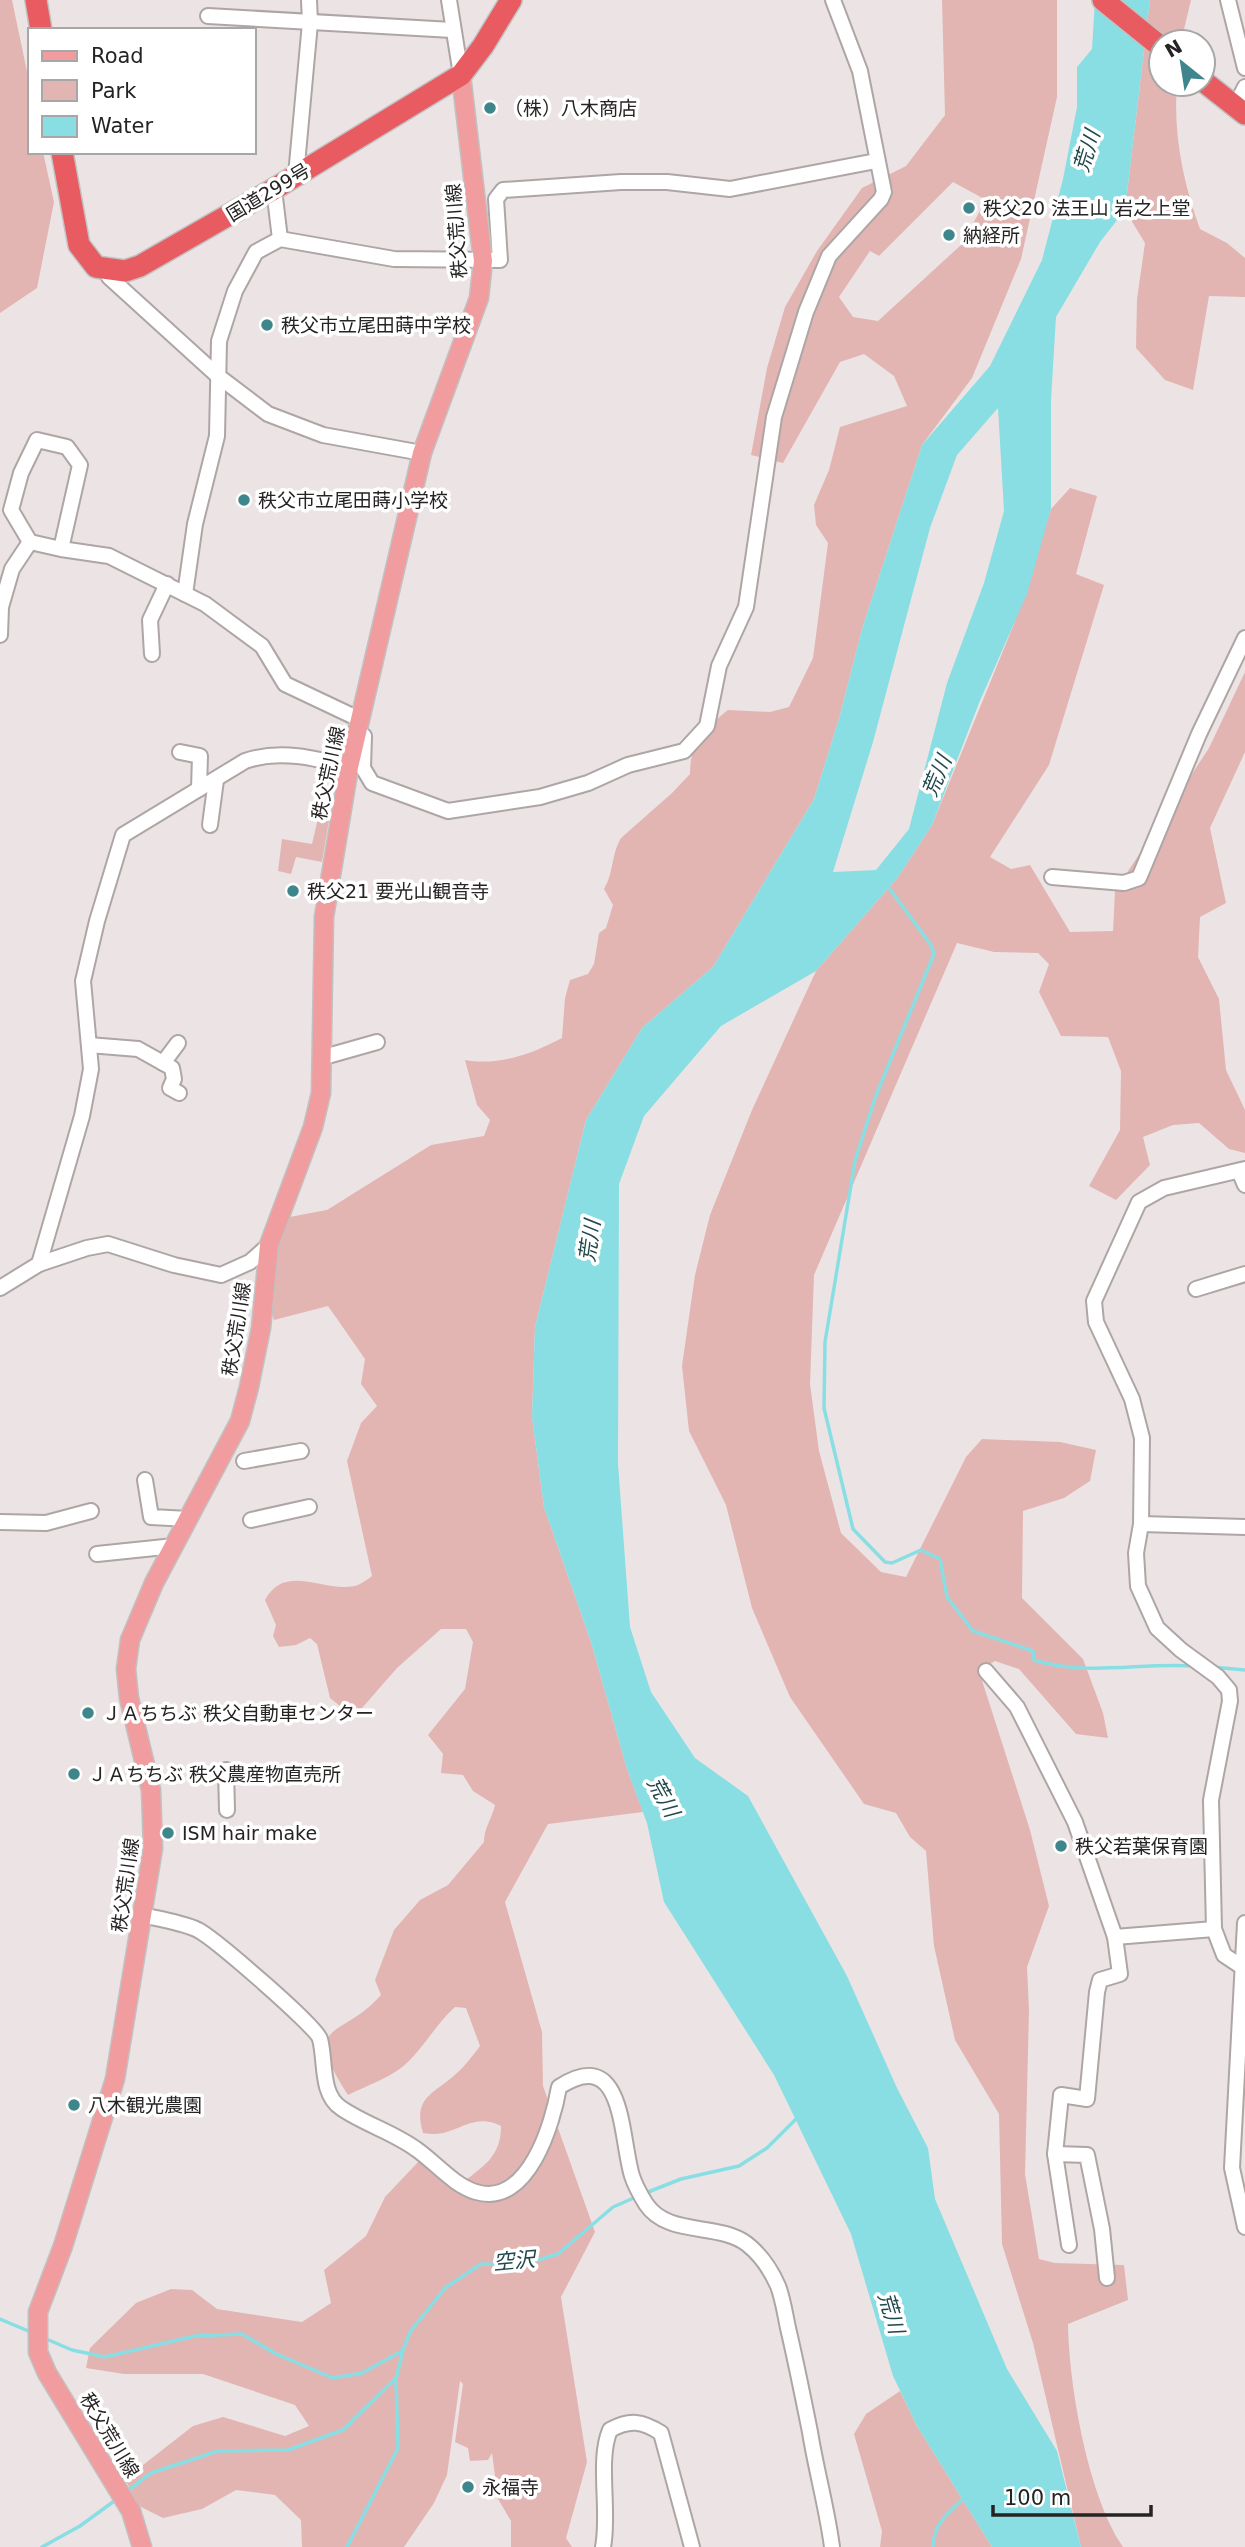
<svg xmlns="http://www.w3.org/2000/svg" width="1245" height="2547" font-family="'DejaVu Sans','Noto Sans JP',sans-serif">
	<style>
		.green { fill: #e2b5b3; fill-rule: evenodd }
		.water { fill: #89dee3; fill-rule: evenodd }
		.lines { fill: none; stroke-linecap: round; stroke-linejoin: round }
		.stream { stroke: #89dee3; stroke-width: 3.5 }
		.minor-casing { stroke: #ada6a5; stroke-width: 18 }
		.major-casing { stroke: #c2c1c1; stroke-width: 21 }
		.highway-casing { stroke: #c2c1c1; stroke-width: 24 }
		.minor { stroke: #fff; stroke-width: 14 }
		.major { stroke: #f19da0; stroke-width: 18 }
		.highway { stroke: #e75b61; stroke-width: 21 }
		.poi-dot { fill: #3e868b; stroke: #fff; stroke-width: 2.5 }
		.labels { text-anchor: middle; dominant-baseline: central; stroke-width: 7; stroke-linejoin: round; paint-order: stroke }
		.poi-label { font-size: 19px; fill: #262323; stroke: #fff; text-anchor: start }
		.street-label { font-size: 19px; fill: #262323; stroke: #fff }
		.water-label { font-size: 21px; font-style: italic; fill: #21494c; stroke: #fff }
	</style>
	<rect width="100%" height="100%" fill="#ece4e4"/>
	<g class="green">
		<polygon points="0,0 12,0 30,86 30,152 43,152 54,202 37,288 0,313"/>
		<path d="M942,0h115v97l-36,162 -49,119 -50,67 -60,184 -23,90 -25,80 -101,168 -71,61 -56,92 -51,207 -3,90 12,90 47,135 36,127 16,43 -95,12 -43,78 37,130 1,54 52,146 -34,65 26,165 -21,76 6,9h-61v-26l-13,-22 -6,-46 -4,7 -18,1 -2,-13 -13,-6 8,-58 -3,-3 -13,94 -13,28 -30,44h-102l-1,-27 -26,-25 -39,-5 -34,19 -39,9 -24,-12 -14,-27 68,-53 30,-9 62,19 24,-10 -14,-21 -92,-31h-79l-38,-6 4,-20 46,-45 35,-14 21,1 25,19 85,13 29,-19 -7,-33 42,-34 19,-39 34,-36 39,25c24,-19 43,-28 43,-60 -32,-16 -45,14 -78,7 -11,-37 12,-39 35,-61 8,-7 15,-17 22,-26l-14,-38 -11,-1c-18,16 -29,37 -46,54 -16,16 -41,24 -61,34 -49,-76 -6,-55 33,-100l-6,-15 19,-50 26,-30 28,-15 36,-43c0,-15 8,-23 11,-37l-22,-14 -10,-16 -22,-2 2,-19 -15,-19 37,-46 8,-47 -7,-13h-25l-44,39 -35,40 -17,2 -15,-12 -13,-54 -7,-6 -14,7 -17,2 -6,-11 3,-11 -11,-25c21,-39 61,-5 93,-15 4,-2 10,-6 14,-9l-25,-115 14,-38 16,-17 -16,-22 4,-25 -37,-53 -54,14 -6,-19 16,-83 43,-8 104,-65 53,-9 6,-16 -13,-15 -12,-45c34,6 67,-6 97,-22l3,-40 5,-18 18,-6 6,-10 5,-31 7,-5 7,-23 -9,-16c10,-16 7,-35 17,-51l51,-45 18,-19c0,-31 14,-45 38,-64l42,2 19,-5 24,-49 15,-115 -12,-18 -2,-20 15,-35 11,-43 67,-21 -13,-30 -30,-22 -24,8 -57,101 -32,-8 16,-87 18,-61 32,-56 45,-63 44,-22 39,-51zM953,182l33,18 -25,45 -83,76 -25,-4 -14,-20 31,-46 9,5z"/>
		<path d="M1150,0h41l-10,42h-20v42h16c-4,49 6,99 23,145l27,14 18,15v39l-36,-1 -16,94 -28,-10 -29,-32 1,-49 8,-56 -20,-33z"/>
		<path d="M1070,488l27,8 -21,78 28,11 -55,180 -59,92 21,12 19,-4 40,67 43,-1 2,-40 94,-143 36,-76v80l-35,76 16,75 -26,14 -2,40 21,42 7,71 19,40v43l-16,-4 -30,-26 -26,2 -30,12 7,28 -34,35 -27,-14 31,-56 1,-59 -13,-34 -47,-1 -22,-44 10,-28 -11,-11 -44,-1 -37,-9 -143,332 -4,109 9,67 22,82 40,39 25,5 60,-120 16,-18 78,3 36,8 -6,31 -26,17 -41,13 -1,87 61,61 20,54 5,25 -32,-4 -57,-65 -24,-8 -16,10 51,159 19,76 -22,61 2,43 -4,164 14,85 16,4 69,2 4,35 -60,24c1,62 20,172 55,223h-42l-48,-204 -31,-99 -3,-130 -44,-74 -21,-94 -8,-95 -16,-14 -14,-24 -32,-9 -74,-107 -38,-89 -26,-103 -37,-74 -7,-65 13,-91 15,-60 42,-105 64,-139 82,-94 34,-52 82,-201 37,-115z"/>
		<polygon points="319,814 330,815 322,862 296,857 291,874 278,871 282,839 312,844"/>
		<polygon points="900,2391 917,2426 992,2547 880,2547 882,2531 854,2434 866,2414"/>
	</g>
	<path class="water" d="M1095,0h55l-25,210 -25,32 -44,75 -5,83v109l-24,85 -48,109 -47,122 -34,52 -82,94 -95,55 -77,90 -25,68 -1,280 12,163 21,65 44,66 53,38 99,180 50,112 31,60 7,51 72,170 50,82 24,96h-89l-75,-121 -24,-50 -42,-142 -77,-159 -110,-173 -17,-79 -20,-54 -36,-127 -47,-135 -12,-90 3,-90 51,-207 56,-92 71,-61 101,-168 25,-80 23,-90 60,-184 68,-79 52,-106 21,-81 14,-72v-40l15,-18zM998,408l6,103 -20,72 -37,100 -38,146 -33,41 -43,2 40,-130 57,-214 27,-73z"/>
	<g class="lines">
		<g class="stream">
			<path d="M886,884l45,61 3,9 -59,144 -20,63 -30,181 -1,66 29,121 32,33 7,1 29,-13 19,9 7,38 26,34 60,20 1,9c54,17 106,2 160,6"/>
			<polyline points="1212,1667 1245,1670"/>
			<polyline points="643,2194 681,2179 739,2166 767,2148 796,2119"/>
			<polyline points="0,2319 33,2333"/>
			<polyline points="44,2338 72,2350 105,2357 195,2336 242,2334 276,2354 333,2378 362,2373 402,2351"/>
			<polyline points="126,2492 151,2473 218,2451 288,2450 343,2430 395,2379"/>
			<polyline points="42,2547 80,2526 117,2499"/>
			<polyline points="347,2547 398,2448 396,2379 403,2350 410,2332 445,2288 481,2264 521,2265 558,2254 613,2207 636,2197"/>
			<path d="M933,2547c0,-23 15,-34 31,-49"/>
		</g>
		<defs>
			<g id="minor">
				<polyline points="449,0 461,75"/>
				<polyline points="1228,0 1245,68"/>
				<polyline points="208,16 452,30"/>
				<polyline points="1236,105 1245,87"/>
				<polyline points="296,175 310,23 309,0"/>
				<polyline points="274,189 280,239"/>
				<polyline points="110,270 109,277 218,376 268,414 323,435 422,453"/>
				<polyline points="61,549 30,542 11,510 21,473 37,440 67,447 80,465 61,549 109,556 205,604 262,646 285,684 361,720"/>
				<polyline points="185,594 195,524 217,436 219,341 235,291 256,252 280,239 394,259 500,260 496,199 503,190 621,182 667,182 730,189 876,161"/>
				<polyline points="0,635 1,607 12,569 30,542"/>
				<polyline points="152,654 150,620 167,584"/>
				<polyline points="357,735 364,736 363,768 372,783 448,811 540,797 588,783 628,765 684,751 707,726 719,666 746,607 774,417 806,312 829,256 881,199 884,192 860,71 833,0"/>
				<polyline points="180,752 200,756 199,789"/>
				<polyline points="210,825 216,780"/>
				<polyline points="1052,877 1124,883 1139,878 1199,734 1245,638"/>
				<polyline points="89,1045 138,1049 172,1068 174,1079 170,1088 179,1093"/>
				<polyline points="324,1057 377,1042"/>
				<polyline points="163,1063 178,1043"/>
				<polyline points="1239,1171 1245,1185"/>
				<path d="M39,1264l43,-148 9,-47 -8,-88 14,-60 26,-86 122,-74c35,-12 70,-3 104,6"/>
				<polyline points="0,1288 39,1264 87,1248 108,1244 174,1265 221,1275 250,1262 269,1245"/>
				<polyline points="1196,1289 1245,1274"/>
				<polyline points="244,1461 301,1451"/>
				<polyline points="145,1480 151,1517 189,1519"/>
				<polyline points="251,1520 309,1507"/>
				<polyline points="0,1522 46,1523 91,1511"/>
				<polyline points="1141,1524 1245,1527"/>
				<polyline points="97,1554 174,1546"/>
				<polyline points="986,1671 1017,1707 1075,1822 1115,1937 1214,1929"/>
				<polyline points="226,1770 227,1810"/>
				<path d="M141,1915c18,4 40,7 57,15 17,9 119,97 122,109 6,22 0,55 21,69 23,16 52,24 75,41 19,13 37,36 60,43 52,16 77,-69 83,-105 66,-43 61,50 73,89 3,9 9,20 14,28 22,33 72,18 101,40 14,11 24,26 31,42 5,13 7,28 10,42 8,34 15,69 22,104 6,38 17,76 22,115"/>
				<polyline points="1245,1923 1232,2168 1245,2227"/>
				<polyline points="1242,1967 1224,1955 1214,1929 1211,1800 1230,1701 1229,1690 1218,1677 1181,1650 1157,1628 1138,1586 1136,1553 1141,1524 1142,1438 1132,1399 1096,1322 1094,1301 1139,1202 1164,1188 1245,1169"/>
				<polyline points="1055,2154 1087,2155 1102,2229 1107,2278"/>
				<polyline points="1069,2245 1055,2154 1061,2095 1087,2099 1097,1992 1100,1980 1120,1974 1115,1937"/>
				<path d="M603,2547c7,-36 -6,-87 7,-117 20,-11 32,-9 51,3l31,114"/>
			</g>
			<polyline id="major" points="142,2547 131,2511 47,2373 38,2352 38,2312 63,2246 115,2079 153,1848 151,1790 129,1698 126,1669 130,1640 154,1583 240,1421 249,1387 261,1328 269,1245 313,1127 321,1093 324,917 349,767 422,453 479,298 483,261 461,75"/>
			<g id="highway">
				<polyline points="36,0 41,30"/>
				<polyline points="1103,0 1161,47"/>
				<polyline points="1203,81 1245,114"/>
				<polyline points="62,152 79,245 96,267 125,271 140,266 274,189 461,75 483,46 511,0"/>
			</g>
		</defs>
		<use href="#minor" class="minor-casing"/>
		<use href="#major" class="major-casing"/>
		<use href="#highway" class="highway-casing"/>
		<use href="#minor" class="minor"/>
		<use href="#major" class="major"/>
		<use href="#highway" class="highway"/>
	</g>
	<g class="poi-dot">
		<circle cx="490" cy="108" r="7"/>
		<circle cx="969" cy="208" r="7"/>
		<circle cx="949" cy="235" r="7"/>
		<circle cx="267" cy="325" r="7"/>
		<circle cx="244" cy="500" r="7"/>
		<circle cx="293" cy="891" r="7"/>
		<circle cx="88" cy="1713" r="7"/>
		<circle cx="74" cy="1774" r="7"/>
		<circle cx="168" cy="1833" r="7"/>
		<circle cx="1061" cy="1846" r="7"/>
		<circle cx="74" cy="2105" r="7"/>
		<circle cx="468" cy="2487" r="7"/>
	</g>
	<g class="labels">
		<g class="poi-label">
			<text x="504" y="108">（株）八木商店</text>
			<text x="983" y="208">秩父20 法王山 岩之上堂</text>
			<text x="963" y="235">納経所</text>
			<text x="281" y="325">秩父市立尾田蒔中学校</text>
			<text x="258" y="500">秩父市立尾田蒔小学校</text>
			<text x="307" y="891">秩父21 要光山観音寺</text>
			<text x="102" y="1713">ＪＡちちぶ 秩父自動車センター</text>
			<text x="88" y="1774">ＪＡちちぶ 秩父農産物直売所</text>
			<text x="182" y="1833">ISM hair make</text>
			<text x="1075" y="1846">秩父若葉保育園</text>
			<text x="88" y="2105">八木観光農園</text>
			<text x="482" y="2487">永福寺</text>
		</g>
		<g class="street-label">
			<text transform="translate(268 192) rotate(-31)">国道299号</text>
			<text transform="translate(456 231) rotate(-94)">秩父荒川線</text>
			<text transform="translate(328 773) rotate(-78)">秩父荒川線</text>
			<text transform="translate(236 1329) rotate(-81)">秩父荒川線</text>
			<text transform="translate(125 1885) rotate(-82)">秩父荒川線</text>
			<text transform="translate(110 2435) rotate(59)">秩父荒川線</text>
		</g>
		<g class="water-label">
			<text transform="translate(1087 151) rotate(-73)">荒川</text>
			<text transform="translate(937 776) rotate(-67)">荒川</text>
			<text transform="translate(590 1241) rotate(-82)">荒川</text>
			<text transform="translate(663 1797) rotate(61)">荒川</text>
			<text transform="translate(514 2261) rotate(-5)">空沢</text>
			<text transform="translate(891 2313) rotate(73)">荒川</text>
		</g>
	</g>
	<rect x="28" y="28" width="228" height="126" fill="#ffffff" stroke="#a8a7a7" stroke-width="2"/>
	<rect x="42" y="51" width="35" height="10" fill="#f19da0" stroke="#a8a7a7" stroke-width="2"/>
	<text x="91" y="63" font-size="21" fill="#262323">Road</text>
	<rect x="42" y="80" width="35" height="21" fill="#e2b5b3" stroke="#a8a7a7" stroke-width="2"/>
	<text x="91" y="98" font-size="21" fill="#262323">Park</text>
	<rect x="42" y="116" width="35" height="21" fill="#89dee3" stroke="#a8a7a7" stroke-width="2"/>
	<text x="91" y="133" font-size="21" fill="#262323">Water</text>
	<g transform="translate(1182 63) rotate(330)"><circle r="33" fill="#ffffff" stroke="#a8a7a7" stroke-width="2"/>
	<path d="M0-5L12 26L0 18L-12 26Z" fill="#3e868b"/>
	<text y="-10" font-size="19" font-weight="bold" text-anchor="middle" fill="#262323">N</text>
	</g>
	<path d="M993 2505v10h158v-10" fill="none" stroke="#262323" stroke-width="3.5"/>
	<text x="1004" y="2505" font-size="21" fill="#262323" stroke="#ffffff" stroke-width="5" paint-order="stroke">100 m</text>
</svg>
